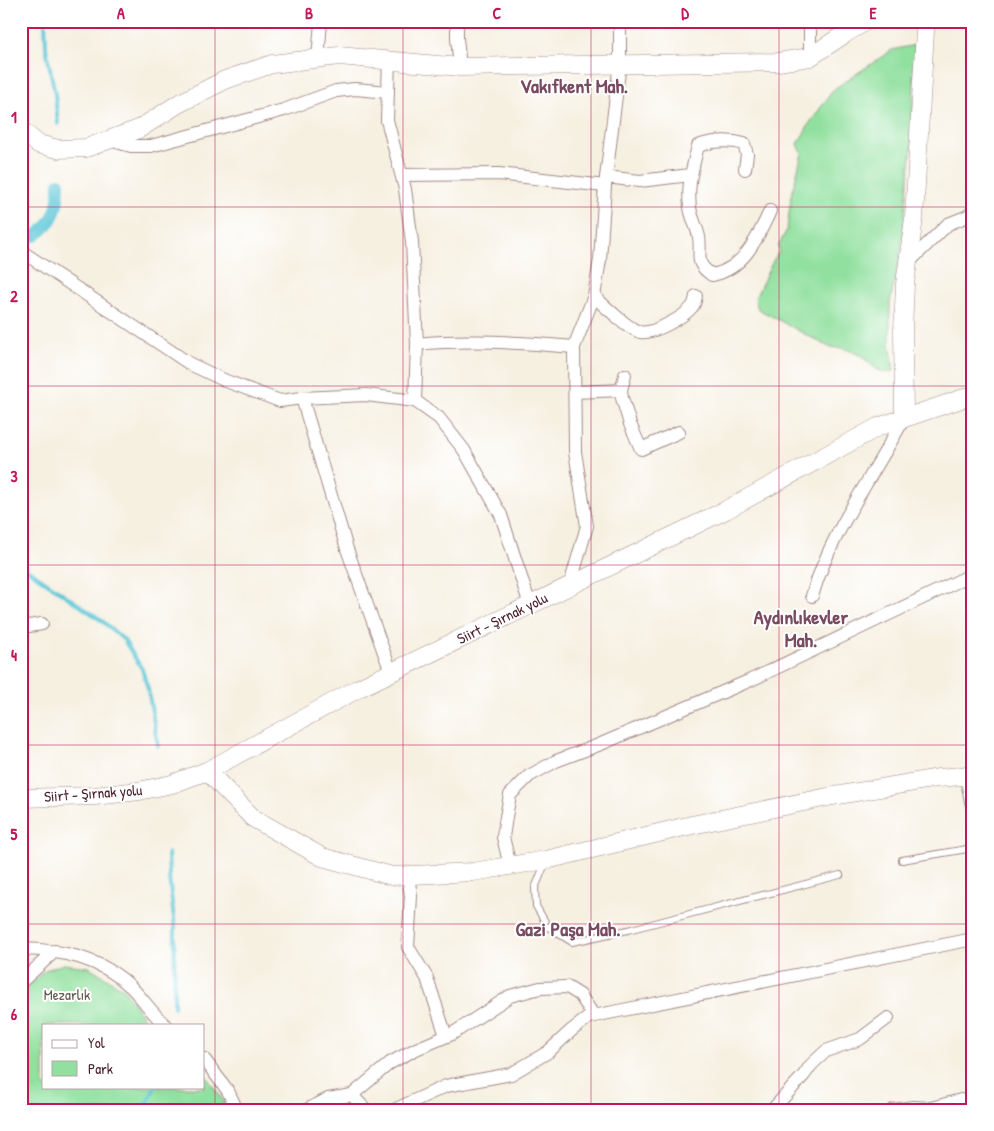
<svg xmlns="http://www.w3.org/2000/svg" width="994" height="1131" font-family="'Patrick Hand',sans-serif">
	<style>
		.green { fill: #91e09f; stroke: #6e8065 }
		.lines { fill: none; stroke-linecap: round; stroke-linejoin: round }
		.stream { stroke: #5cc6d7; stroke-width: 4 }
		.canal { stroke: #5cc6d7; stroke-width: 12 }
		.lane-casing { stroke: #a08886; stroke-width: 8 }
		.street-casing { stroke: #a08886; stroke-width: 14 }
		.secondary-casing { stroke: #a08886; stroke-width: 19 }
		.lane { stroke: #fff; stroke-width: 6 }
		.street { stroke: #fff; stroke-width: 12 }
		.secondary { stroke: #fff; stroke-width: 18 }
		.grid { fill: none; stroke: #c2185b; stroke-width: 1; stroke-opacity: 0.55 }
		.labels { text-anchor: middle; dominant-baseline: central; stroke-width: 4; stroke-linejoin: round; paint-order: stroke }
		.street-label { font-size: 15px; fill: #4a1f2b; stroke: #fff }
		.park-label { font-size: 15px; fill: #5f594e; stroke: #fff }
		.district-label { font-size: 20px; font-weight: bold; fill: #794b60; stroke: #fff }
		.neatline { fill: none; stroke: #c2185b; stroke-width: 2 }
		.grid-label { font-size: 16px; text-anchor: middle; font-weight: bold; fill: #c2185b }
	</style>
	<rect width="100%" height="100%" fill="#fff"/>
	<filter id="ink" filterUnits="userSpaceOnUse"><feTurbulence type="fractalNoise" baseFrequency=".02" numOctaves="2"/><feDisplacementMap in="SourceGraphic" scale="10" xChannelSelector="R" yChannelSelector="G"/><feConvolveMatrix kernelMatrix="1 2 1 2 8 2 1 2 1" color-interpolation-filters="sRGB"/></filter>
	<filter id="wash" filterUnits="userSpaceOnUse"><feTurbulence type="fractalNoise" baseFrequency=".0096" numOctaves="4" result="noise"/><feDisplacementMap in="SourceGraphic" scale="20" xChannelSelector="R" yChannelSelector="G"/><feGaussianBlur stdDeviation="1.12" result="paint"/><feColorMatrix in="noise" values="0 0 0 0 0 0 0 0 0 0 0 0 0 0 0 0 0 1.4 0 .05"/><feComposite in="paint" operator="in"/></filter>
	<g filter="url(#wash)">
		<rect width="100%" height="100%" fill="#f6f0e1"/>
		<g class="green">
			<polygon points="915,45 912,146 901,251 890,303 890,344 894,371 886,373 876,369 862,356 846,349 829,347 758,309 755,298 773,261 780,250 778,246 787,230 791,197 802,153 798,144 809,124 834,89 892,50"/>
			<polygon points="64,964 89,967 124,989 148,1025 44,1025 44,1087 204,1087 204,1073 223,1101 226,1110 21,1110 21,993 45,970"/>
		</g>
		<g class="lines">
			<g class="stream">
				<polyline points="45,21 46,48 55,94 58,124"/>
				<polyline points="21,565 101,620 124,640 142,669 148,689 158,746"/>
				<polyline points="168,853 169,878 175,927 174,1007"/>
				<polyline points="144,1110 155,1087"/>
			</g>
			<path class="canal" d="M35,236c20,-14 24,-29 24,-53"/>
		</g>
	</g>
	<g filter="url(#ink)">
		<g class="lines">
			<defs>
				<g id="lane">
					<polyline points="963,777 973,826"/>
					<polyline points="902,860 973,848"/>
					<polyline points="545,864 535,888 536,906 548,927 572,942 628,930 840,875"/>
				</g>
				<g id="street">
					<polyline points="457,21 457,38 460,67"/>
					<polyline points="810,21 810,57"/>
					<polyline points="318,59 321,21"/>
					<polyline points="109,140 131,146 151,146 284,110 336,91 355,89 388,92"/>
					<path d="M745,169l2,-15 -3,-10c-14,-4 -31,-3 -46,2 -5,21 -11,38 -8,61 1,10 7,20 9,30 3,19 -6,25 13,38 32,-6 46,-38 58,-64"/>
					<polyline points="402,175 499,174 605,186"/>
					<polyline points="606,177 640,181 690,175"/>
					<polyline points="21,251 190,364 226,381 280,401 302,398 366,395 415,401 417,344 412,242 405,189 387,120 389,60"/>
					<polyline points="908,263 948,224 968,216 973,211"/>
					<path d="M594,296c8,8 36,34 46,36 12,3 44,-15 52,-25 3,-3 3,-7 4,-11"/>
					<path d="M417,344c53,-5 105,-2 157,3"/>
					<polyline points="625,375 621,390 622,398 630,424 641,449 679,432"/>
					<polyline points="575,392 621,390"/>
					<polyline points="302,398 347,549 391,672"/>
					<polyline points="415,401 439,418 464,450 501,515 530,605"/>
					<polyline points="570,585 587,526 575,452 574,347 594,296 600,260 605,186 620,63 620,21"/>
					<path d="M812,596c19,-65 61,-119 92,-178"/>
					<polyline points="21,624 29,626 42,624"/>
					<polyline points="510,866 503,837 506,817 510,795 529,776 556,761 601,744 751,680 973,574"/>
					<polyline points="408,875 411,896 408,947 427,978 446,1036"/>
					<path d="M21,949c41,1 80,9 110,38 12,12 21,26 34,38"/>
					<polyline points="21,982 55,951"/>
					<polyline points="204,1059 228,1091 237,1110"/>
					<polyline points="352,1095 366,1110"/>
					<polyline points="306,1110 328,1099 352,1095 390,1063 416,1049 452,1034 510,996 540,988 567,987 580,995 594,1016"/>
					<polyline points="394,1110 446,1086 511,1074 548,1052 572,1030 589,1017 973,939"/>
					<polyline points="772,1110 804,1075 811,1065 826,1051 860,1039 888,1018"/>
					<polyline points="893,1110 913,1107 931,1108 961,1100"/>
				</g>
				<g id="secondary">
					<polyline points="21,130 38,144 58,149 86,148 139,129 178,104 225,80 272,64 339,56 460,67 778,62 810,57 843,35 866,21"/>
					<polyline points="904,418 903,331 905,284 914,218 925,31 923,21"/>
					<polyline points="207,771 253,818 322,857 392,876 473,872 546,860 692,825 828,797 938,778 973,775"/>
					<polyline points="21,798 95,796 139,791 172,784 207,771 359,688 726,510 878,427 973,395"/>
				</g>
			</defs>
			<use href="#lane" class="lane-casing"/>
			<use href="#street" class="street-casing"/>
			<use href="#secondary" class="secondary-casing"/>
			<use href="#lane" class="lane"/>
			<use href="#street" class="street"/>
			<use href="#secondary" class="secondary"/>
		</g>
	</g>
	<path class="grid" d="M215,21v1089M403,21v1089M591,21v1089M779,21v1089M21,207h952M21,386h952M21,565h952M21,745h952M21,924h952"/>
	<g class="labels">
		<g class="street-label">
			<text transform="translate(502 618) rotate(-26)">Siirt - Şırnak yolu</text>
			<text transform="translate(93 793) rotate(-4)">Siirt - Şırnak yolu</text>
		</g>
		<g class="park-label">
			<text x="67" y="994">Mezarlık</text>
		</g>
		<g class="district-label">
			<text x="574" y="85">Vakıfkent Mah.</text>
			<text x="801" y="616">Aydınlıkevler<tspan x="801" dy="23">Mah.</tspan></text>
			<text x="568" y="928">Gazi Paşa Mah.</text>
		</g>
	</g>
	<rect width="994" height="1131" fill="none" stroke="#fff" stroke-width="55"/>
	<rect x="42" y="1024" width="162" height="65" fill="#ffffff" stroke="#b7a5aa"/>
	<rect x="52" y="1040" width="25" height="8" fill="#ffffff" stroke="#b7a5aa"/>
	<text x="88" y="1048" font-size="15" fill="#4a1f2b">Yol</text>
	<rect x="52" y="1061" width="25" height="15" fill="#91e09f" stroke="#b7a5aa"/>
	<text x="88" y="1074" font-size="15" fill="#4a1f2b">Park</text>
	<rect x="28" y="28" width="938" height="1076" class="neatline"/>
	<g class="grid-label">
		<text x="121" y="19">A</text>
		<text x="309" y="19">B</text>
		<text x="497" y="19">C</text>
		<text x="685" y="19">D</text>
		<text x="873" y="19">E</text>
		<text x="14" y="123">1</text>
		<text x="14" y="302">2</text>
		<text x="14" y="482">3</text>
		<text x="14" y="661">4</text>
		<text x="14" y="840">5</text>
		<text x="14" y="1020">6</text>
	</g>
</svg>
